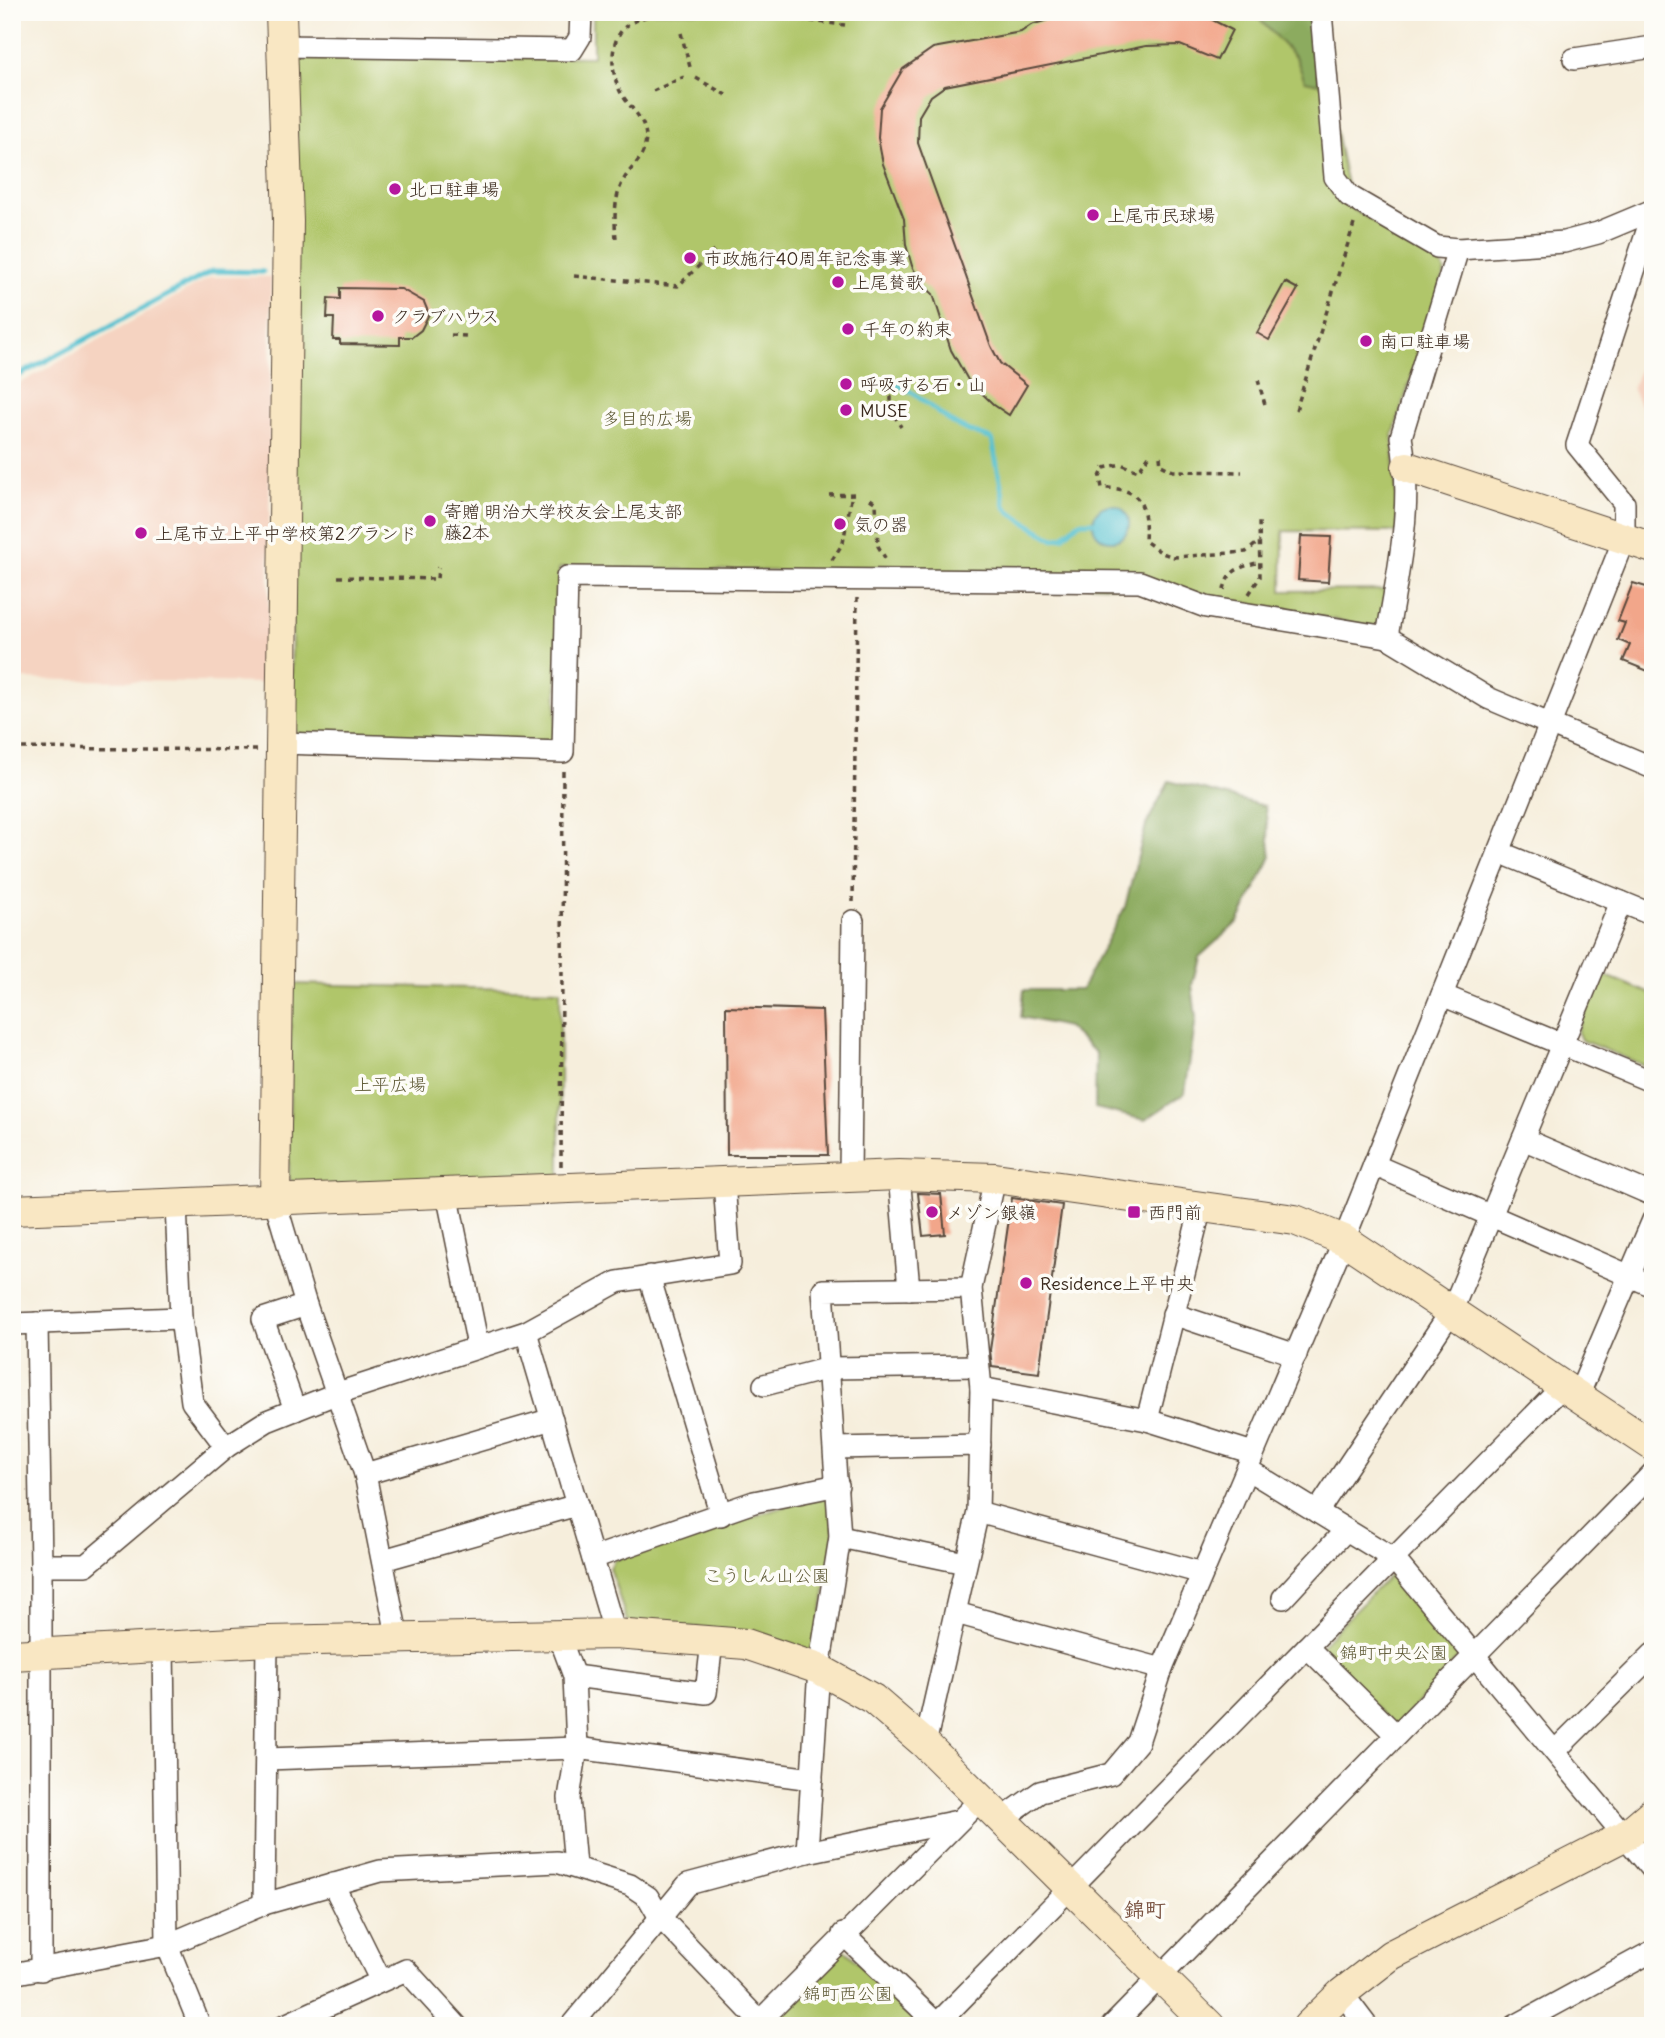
<svg xmlns="http://www.w3.org/2000/svg" width="1665" height="2038" font-family="Delius,'Klee One',sans-serif">
	<style>
		.built { fill: #f5d3c1 }
		.green { fill: #b0c66b; stroke: #767844; stroke-width: 2 }
		.forest { fill: #8cab5f; stroke: #646a3e; stroke-width: 2 }
		.water { fill: #55c1d0; stroke: #487677; stroke-width: 2 }
		.lines { fill: none; stroke-linecap: round; stroke-linejoin: round }
		.stream { stroke: #55c1d0; stroke-width: 5 }
		.building { fill: #f2a68a }
		.street-casing { stroke: #57473a; stroke-width: 24 }
		.secondary-casing { stroke: #57473a; stroke-width: 32 }
		.path { stroke: #57473a; stroke-width: 3.5; stroke-dasharray: 5 5; stroke-linecap: butt }
		.street { stroke: #fff; stroke-width: 21 }
		.secondary { stroke: #f9e7c3; stroke-width: 30 }
		.poi-dot { fill: #b5179e; stroke: #fdfcf7; stroke-width: 2.5 }
		.labels { text-anchor: middle; dominant-baseline: central; stroke-width: 7; stroke-linejoin: round; paint-order: stroke }
		.poi-label { font-size: 18px; fill: #3b2a1e; stroke: #fdfcf7; text-anchor: start }
		.park-label { font-size: 18px; fill: #5e5935; stroke: #fdfcf7 }
		.quarter-label { font-size: 21px; font-weight: bold; fill: #7b5544; stroke: #fdfcf7 }
	</style>
	<rect width="100%" height="100%" fill="#fdfcf7"/>
	<filter id="ink" filterUnits="userSpaceOnUse"><feTurbulence type="fractalNoise" baseFrequency=".0143" numOctaves="2"/><feDisplacementMap in="SourceGraphic" scale="14" xChannelSelector="R" yChannelSelector="G"/><feConvolveMatrix kernelMatrix="1 2 1 2 8 2 1 2 1" color-interpolation-filters="sRGB"/></filter>
	<filter id="wash" filterUnits="userSpaceOnUse"><feTurbulence type="fractalNoise" baseFrequency=".00686" numOctaves="4" result="noise"/><feDisplacementMap in="SourceGraphic" scale="28" xChannelSelector="R" yChannelSelector="G"/><feGaussianBlur stdDeviation="1.57" result="paint"/><feColorMatrix in="noise" values="0 0 0 0 0 0 0 0 0 0 0 0 0 0 0 0 0 1.4 0 .05"/><feComposite in="paint" operator="in"/></filter>
	<g filter="url(#wash)">
		<rect width="100%" height="100%" fill="#f6eedc"/>
		<g class="built">
			<polygon points="211,277 271,277 268,683 12,679 12,388"/>
			<polygon points="1653,335 1653,432 1632,388"/>
		</g>
		<g class="green">
			<polygon points="593,12 1311,12 1352,209 1439,259 1445,271 1393,435 1398,532 1283,531 1282,591 1387,590 1382,620 1373,627 1178,590 848,572 559,568 556,733 549,743 301,736 291,727 297,63 305,54 593,57"/>
			<polygon points="1602,974 1653,995 1653,1069 1581,1040 1577,1031"/>
			<polygon points="291,984 560,990 560,1177 297,1187 289,1178"/>
			<path d="M825,1494l8,5 1,40 -18,107 -8,5c-59,-23 -114,-24 -176,-27l-6,-5 -16,-51 4,-8z"/>
			<polygon points="1400,1573 1464,1651 1396,1728 1322,1655 1321,1645 1391,1574"/>
			<polygon points="844,1949 924,2026 780,2026 780,2016"/>
		</g>
		<g class="forest">
			<polygon points="1260,12 1311,12 1319,84 1305,81 1296,58 1259,19"/>
			<polygon points="1169,781 1265,806 1271,857 1238,922 1199,957 1192,985 1196,1018 1185,1093 1145,1120 1095,1108 1096,1053 1067,1027 1021,1017 1024,990 1081,990 1125,907 1146,825"/>
		</g>
		<circle class="water" cx="1111" cy="523" r="18"/>
		<g class="lines">
			<g class="stream">
				<polyline points="12,379 212,271 263,272"/>
				<path d="M889,383c29,6 45,31 71,44 10,5 21,8 32,12l13,67 7,8 41,25 10,-2 16,-15h14"/>
			</g>
		</g>
		<g id="blocks">
			<g class="building">
				<polygon points="1137,12 1201,14 1232,30 1217,60 1180,45 1146,46 945,86 931,96 919,116 918,143 991,346 1000,363 1027,385 1009,415 994,405 968,380 951,350 933,294 920,282 912,266 906,245 904,219 883,164 878,138 880,108 903,69 933,48 1021,32 1031,25 1058,17 1087,21"/>
				<polygon points="1285,282 1298,289 1269,340 1257,333"/>
				<polygon points="340,288 401,289 424,302 429,314 421,330 412,337 400,337 400,345 340,344 340,340 333,340 334,318 327,318 328,298 340,299"/>
				<polygon points="1301,536 1331,537 1328,582 1298,580"/>
				<polygon points="1633,583 1653,589 1653,673 1623,661 1630,645 1618,640 1625,623 1618,621"/>
				<polygon points="726,1007 822,1010 828,1155 727,1155"/>
				<polygon points="918,1193 941,1194 945,1234 923,1236"/>
				<polygon points="1012,1198 1062,1205 1039,1373 992,1367 990,1350"/>
			</g>
		</g>
	</g>
	<g filter="url(#ink)">
		<use href="#blocks" fill-opacity="0" stroke="#57473a" stroke-width="2"/>
		<g class="lines">
			<defs>
				<g id="street">
					<polyline points="1321,12 1335,177 1349,196 1437,247 1458,249 1564,242 1598,233 1653,210"/>
					<polyline points="280,46 572,50 580,37 581,12"/>
					<polyline points="1574,59 1653,47"/>
					<path d="M1387,637c11,-67 27,-132 14,-200l57,-188"/>
					<polyline points="281,743 563,752 567,577 1140,582 1206,607 1387,637 1488,698 1653,768"/>
					<polyline points="1499,852 1653,915"/>
					<polyline points="1442,995 1653,1082"/>
					<polyline points="1523,1139 1653,1195"/>
					<polyline points="1374,1165 1653,1286"/>
					<polyline points="899,1175 909,1289"/>
					<polyline points="850,1176 853,921"/>
					<polyline points="447,1193 478,1346"/>
					<polyline points="275,1201 306,1305 365,1474 398,1640"/>
					<polyline points="176,1205 181,1318 192,1402 226,1447"/>
					<polyline points="649,1276 721,1515"/>
					<polyline points="1173,1314 1296,1355"/>
					<polyline points="37,1323 41,1565 41,1970"/>
					<polyline points="12,1324 181,1318"/>
					<polyline points="526,1332 615,1634"/>
					<polyline points="764,1385 829,1368 978,1366"/>
					<polyline points="981,1388 1147,1420 1253,1453"/>
					<polyline points="1578,1396 1653,1220"/>
					<polyline points="295,1410 263,1319 306,1305"/>
					<polyline points="1147,1420 1201,1207"/>
					<polyline points="835,1448 980,1445"/>
					<polyline points="1247,1469 1394,1559 1653,1870"/>
					<polyline points="365,1474 552,1419"/>
					<polyline points="978,1512 1202,1573"/>
					<polyline points="1317,1512 1452,1310 1621,902"/>
					<polyline points="840,1537 965,1563"/>
					<polyline points="593,1558 754,1502 838,1485"/>
					<polyline points="383,1560 577,1505"/>
					<polyline points="41,1565 86,1565 226,1447 267,1421 338,1393 526,1332 617,1282 730,1264 724,1182"/>
					<polyline points="1283,1598 1346,1530"/>
					<polyline points="956,1613 1162,1669"/>
					<polyline points="559,1636 574,1676 577,1748 569,1798 575,1866"/>
					<polyline points="163,1646 167,1945 200,2026"/>
					<polyline points="1307,1647 1396,1735"/>
					<polyline points="574,1676 706,1693 712,1642"/>
					<polyline points="925,1744 978,1512 981,1388 971,1288 995,1178"/>
					<polyline points="1555,1751 1653,1654"/>
					<polyline points="267,1759 577,1748 812,1779"/>
					<polyline points="1002,1819 1040,1792 1111,1774 1138,1742 1162,1669 1344,1240 1624,539 1624,503 1577,445 1653,213"/>
					<polyline points="807,1852 819,1669 840,1537 823,1290 971,1288"/>
					<polyline points="333,1884 380,1979"/>
					<polyline points="264,1904 267,1641"/>
					<polyline points="843,1934 937,2024"/>
					<polyline points="12,1974 167,1945 264,1904 380,1871 557,1862 630,1885 648,1897 659,1916 764,2026"/>
					<polyline points="1342,1993 1367,2026"/>
					<polyline points="283,2026 406,1970 457,2026"/>
					<polyline points="571,2026 688,1884 807,1852 958,1821"/>
					<polyline points="755,2026 981,1799"/>
					<polyline points="935,2026 1563,1386"/>
					<polyline points="1112,2026 1653,1473"/>
					<polyline points="1515,2026 1653,1951"/>
				</g>
				<g id="secondary">
					<polyline points="1407,467 1653,548"/>
					<polyline points="275,1201 288,221 281,12"/>
					<polyline points="12,1210 899,1175 995,1178 1295,1220 1344,1240 1653,1446"/>
					<polyline points="12,1655 267,1641 615,1634 746,1644 819,1669 873,1699 925,1744 1210,2026"/>
					<polyline points="1308,2026 1342,1993 1391,1955 1626,1835 1653,1812"/>
				</g>
			</defs>
			<use href="#street" class="street-casing"/>
			<use href="#secondary" class="secondary-casing"/>
			<g class="path">
				<polyline points="731,12 845,25"/>
				<polyline points="681,33 690,67"/>
				<polyline points="696,78 726,95"/>
				<polyline points="653,91 684,77"/>
				<path d="M616,238c-2,-21 -2,-44 10,-62 6,-9 15,-16 18,-27 8,-27 -12,-37 -23,-56 -10,-17 -13,-51 4,-66 9,-7 24,-11 34,-15"/>
				<polyline points="574,276 678,286 714,251"/>
				<polyline points="451,335 466,336"/>
				<polyline points="1258,380 1266,408"/>
				<polyline points="873,387 891,397 891,410 901,427"/>
				<polyline points="1296,410 1354,224"/>
				<path d="M1149,456l-11,15 -17,-7 -17,4 -4,9 2,11c40,-1 45,18 43,53l17,12 12,4 72,-5 14,-11"/>
				<polyline points="1160,456 1161,465 1173,471 1242,472"/>
				<polyline points="829,495 855,494"/>
				<polyline points="870,499 876,503 878,546 887,561"/>
				<polyline points="451,502 465,502"/>
				<polyline points="832,560 843,543 852,494"/>
				<polyline points="338,577 437,579 438,567"/>
				<path d="M1224,590c4,-21 17,-23 36,-28"/>
				<polyline points="1249,594 1260,577 1259,519"/>
				<polyline points="12,748 259,750"/>
				<polyline points="853,902 857,598"/>
				<polyline points="561,1166 563,771"/>
			</g>
			<use href="#street" class="street"/>
			<use href="#secondary" class="secondary"/>
		</g>
	</g>
	<g class="poi-dot">
		<circle cx="395" cy="189" r="7"/>
		<circle cx="1093" cy="215" r="7"/>
		<circle cx="690" cy="258" r="7"/>
		<circle cx="838" cy="282" r="7"/>
		<circle cx="378" cy="316" r="7"/>
		<circle cx="848" cy="329" r="7"/>
		<circle cx="1366" cy="341" r="7"/>
		<circle cx="846" cy="384" r="7"/>
		<circle cx="846" cy="410" r="7"/>
		<circle cx="430" cy="521" r="7"/>
		<circle cx="840" cy="524" r="7"/>
		<circle cx="141" cy="533" r="7"/>
		<circle cx="932" cy="1212" r="7"/>
		<rect x="1127" y="1205" width="14" height="14" rx="3.5"/>
		<circle cx="1026" cy="1283" r="7"/>
	</g>
	<g class="labels">
		<g class="poi-label">
			<text x="409" y="189">北口駐車場</text>
			<text x="1107" y="215">上尾市民球場</text>
			<text x="704" y="258">市政施行40周年記念事業</text>
			<text x="852" y="282">上尾賛歌</text>
			<text x="392" y="316">クラブハウス</text>
			<text x="862" y="329">千年の約束</text>
			<text x="1380" y="341">南口駐車場</text>
			<text x="860" y="384">呼吸する石・山</text>
			<text x="860" y="410">MUSE</text>
			<text x="444" y="511">寄贈 明治大学校友会上尾支部<tspan x="444" dy="21">藤2本</tspan></text>
			<text x="854" y="524">気の器</text>
			<text x="155" y="533">上尾市立上平中学校第2グランド</text>
			<text x="946" y="1212">メゾン銀嶺</text>
			<text x="1148" y="1212">西門前</text>
			<text x="1040" y="1283">Residence上平中央</text>
		</g>
		<g class="park-label">
			<text x="647" y="418">多目的広場</text>
			<text x="390" y="1084">上平広場</text>
			<text x="767" y="1575">こうしん山公園</text>
			<text x="1394" y="1652">錦町中央公園</text>
			<text x="848" y="1993">錦町西公園</text>
		</g>
		<g class="quarter-label">
			<text x="1145" y="1909">錦町</text>
		</g>
	</g>
	<rect width="1665" height="2038" fill="none" stroke="#fdfcf7" stroke-width="42"/>
</svg>
